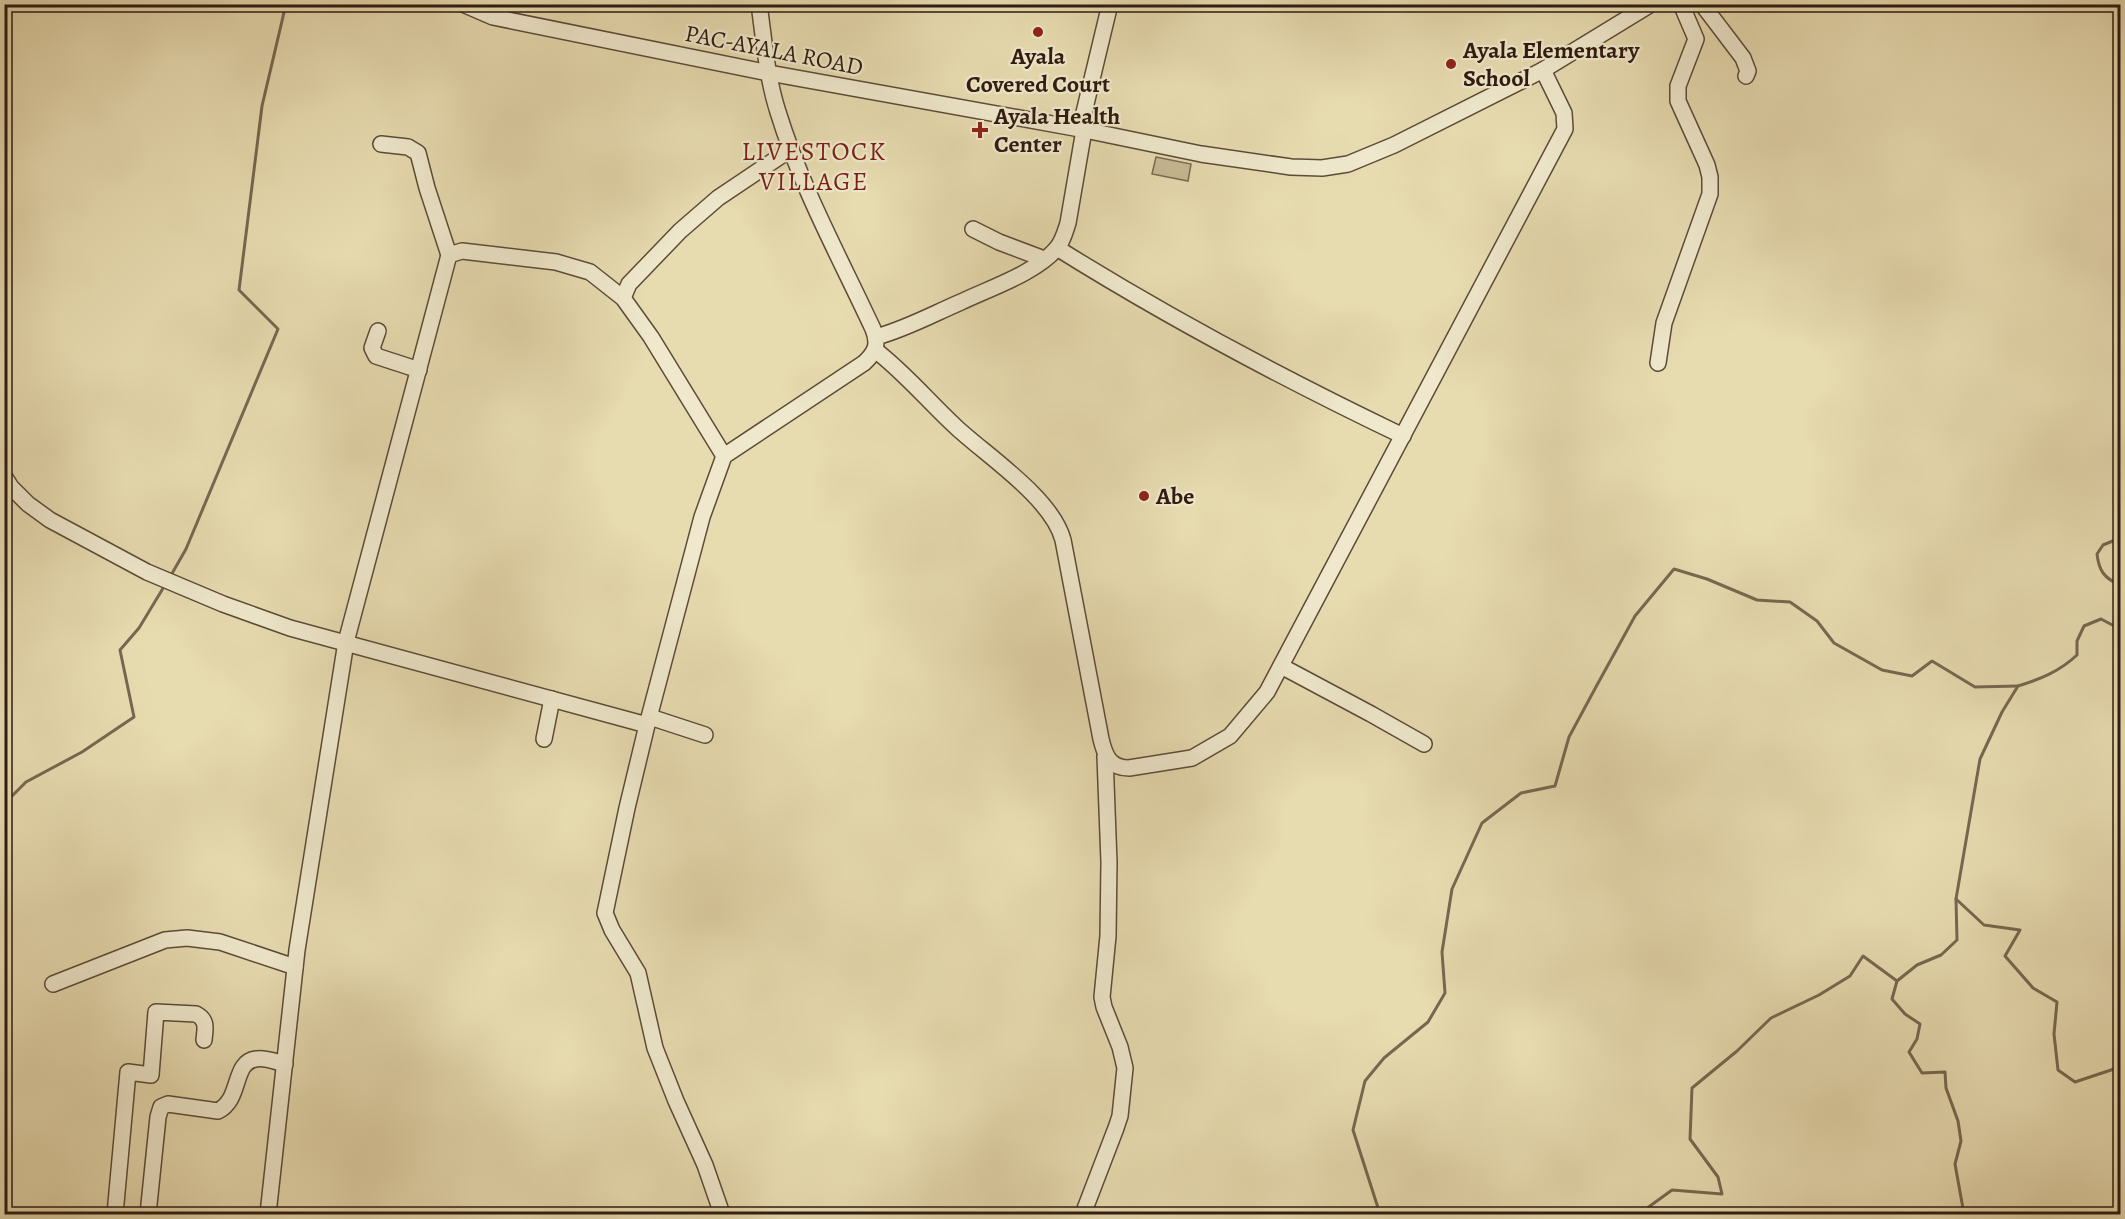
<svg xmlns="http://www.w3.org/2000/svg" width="2125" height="1219" font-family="Alegreya,serif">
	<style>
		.green { fill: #c8ba95; stroke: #7c6a52; stroke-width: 1.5 }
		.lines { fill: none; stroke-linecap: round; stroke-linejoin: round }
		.stream { stroke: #786750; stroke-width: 3 }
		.minor-casing { stroke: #5d4b38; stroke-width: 18 }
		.minor { stroke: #efe8cc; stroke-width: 15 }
		.poi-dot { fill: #8f2418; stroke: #efe8cc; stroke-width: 2 }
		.labels { text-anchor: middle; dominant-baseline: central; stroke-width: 4.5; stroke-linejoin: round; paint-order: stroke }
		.street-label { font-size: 24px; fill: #2f1b10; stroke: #efe8cc }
		.poi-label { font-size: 24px; font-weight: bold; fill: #2f1b10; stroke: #efe8cc; text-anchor: start }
		.neighbourhood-label { font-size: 26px; letter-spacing: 1.5px; fill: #7a1f14; stroke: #efe8cc }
	</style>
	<rect width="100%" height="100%" fill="#e7dbb0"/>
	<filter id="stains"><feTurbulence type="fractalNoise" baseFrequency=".00333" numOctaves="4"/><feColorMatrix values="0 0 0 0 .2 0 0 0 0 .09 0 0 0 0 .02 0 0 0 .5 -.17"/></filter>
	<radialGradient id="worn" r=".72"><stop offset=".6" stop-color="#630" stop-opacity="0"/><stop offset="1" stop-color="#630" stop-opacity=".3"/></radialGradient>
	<polygon class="green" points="1156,157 1191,164 1188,181 1152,174"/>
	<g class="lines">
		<g class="stream">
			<path d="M2120,538l-17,7 -6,9c2,17 7,24 23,31"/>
			<polyline points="170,577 186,549 278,329 239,290 262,106 286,4"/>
			<polyline points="4,804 26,782 82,752 134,717 120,650 139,628 165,585"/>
			<polyline points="1956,899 1984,925 2020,930 2005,956 2033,988 2057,1002 2054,1034 2058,1070 2075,1082 2120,1067"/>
			<polyline points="1380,1214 1353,1130 1365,1081 1384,1058 1428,1022 1445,993 1442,952 1452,889 1482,823 1521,793 1555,786 1569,737 1597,685 1635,616 1674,569 1707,579 1757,600 1790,602 1817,621 1834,643 1882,670 1912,676 1932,661 1975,687 2018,686"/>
			<polyline points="1639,1214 1672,1190 1722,1194 1718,1177 1690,1139 1692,1088 1737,1051 1771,1018 1819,995 1850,976 1863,956 1897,981"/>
			<path d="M1964,1214l-9,-50 6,-23 -3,-20 -12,-33 -1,-16 -23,1 -13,-21 8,-13 3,-15 -15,-10 -13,-15 5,-18 20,-16 24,-10 16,-15 -1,-41 24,-140 22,-47 16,-26c23,-7 42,-15 59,-31v-14l7,-15 17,-7 19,10"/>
		</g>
		<defs>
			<g id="minor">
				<polyline points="463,4 493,17 769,73 1080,129 1201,154 1291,167 1322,168 1348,164 1394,145 1543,70 1651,4"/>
				<polyline points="1702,4 1743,58 1748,71 1746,76"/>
				<polyline points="1080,129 1110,4"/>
				<polyline points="381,144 408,147 418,153 427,188 449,255"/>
				<polyline points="973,229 999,242 1044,259"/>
				<path d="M1057,248c112,70 227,131 346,188"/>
				<polyline points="623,298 629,284 680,231 718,198 791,149"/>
				<polyline points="378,331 372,348 376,356 419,370"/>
				<path d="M876,337c30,-8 57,-23 85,-35 29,-14 75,-29 96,-54 6,-7 8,-16 11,-25l16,-93"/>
				<path d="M875,350c29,22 54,52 81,77 31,29 96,71 107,113l38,199c4,17 9,29 28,29l63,-10 38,-22 37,-44 298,-563 -1,-16 -21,-43"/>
				<polyline points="1658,363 1664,323 1710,194 1710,177 1707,165 1678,101 1678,86 1696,39 1681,4"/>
				<path d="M4,476l7,11 17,17 22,16 97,52 76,32 67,24 357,97 55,-208 22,-61 140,-93c12,-11 15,-19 9,-34 -33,-71 -72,-142 -95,-217 -11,-34 -14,-72 -19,-108"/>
				<polyline points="1281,666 1371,714 1424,744"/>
				<polyline points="650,717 705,735"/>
				<polyline points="647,725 627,808 605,913 612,930 638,973 655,1048 676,1101 705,1165 722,1214"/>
				<polyline points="544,739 552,699"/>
				<polyline points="53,984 165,940 187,938 220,942 295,967"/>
				<path d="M115,1214l13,-142 23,3 5,-63 40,2c12,6 9,15 8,26"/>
				<path d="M148,1214l10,-97 3,-10 7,-3 50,7c24,-12 14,-49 38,-52 9,-2 20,3 29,5"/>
				<polyline points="268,1214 297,950 346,642 449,255 462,251 556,262 590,272 623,298 651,337 724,456"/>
				<polyline points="1083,1214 1116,1128 1120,1116 1125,1068 1120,1047 1104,1007 1102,997 1108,936 1109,862 1105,756"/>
			</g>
		</defs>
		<use href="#minor" class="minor-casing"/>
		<use href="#minor" class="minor"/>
	</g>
	<g class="poi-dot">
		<circle cx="1038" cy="32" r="6"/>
		<circle cx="1451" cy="64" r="6"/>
		<path d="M977 121h6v6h6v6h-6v6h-6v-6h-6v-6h6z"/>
		<circle cx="1144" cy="496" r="6"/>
	</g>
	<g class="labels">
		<g class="street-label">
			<text transform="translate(774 50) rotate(11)">PAC-AYALA ROAD</text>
		</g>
		<g class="poi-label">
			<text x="1463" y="50">Ayala Elementary<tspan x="1463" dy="28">School</tspan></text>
			<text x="1038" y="56" text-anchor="middle">Ayala<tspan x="1038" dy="28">Covered Court</tspan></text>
			<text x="994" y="116">Ayala Health<tspan x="994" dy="28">Center</tspan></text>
			<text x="1156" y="496">Abe</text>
		</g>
		<g class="neighbourhood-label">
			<text x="814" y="151">LIVESTOCK<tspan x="814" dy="30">VILLAGE</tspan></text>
		</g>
	</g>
	<rect width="2125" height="1219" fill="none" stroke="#e7dbb0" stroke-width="24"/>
	<rect x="6" y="6" width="2113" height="1207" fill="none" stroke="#2f1b10" stroke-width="3"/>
	<rect x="12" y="12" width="2101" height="1195" fill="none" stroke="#2f1b10" stroke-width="1.5"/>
	<rect width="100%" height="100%" filter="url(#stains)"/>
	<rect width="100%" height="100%" fill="url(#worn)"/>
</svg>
